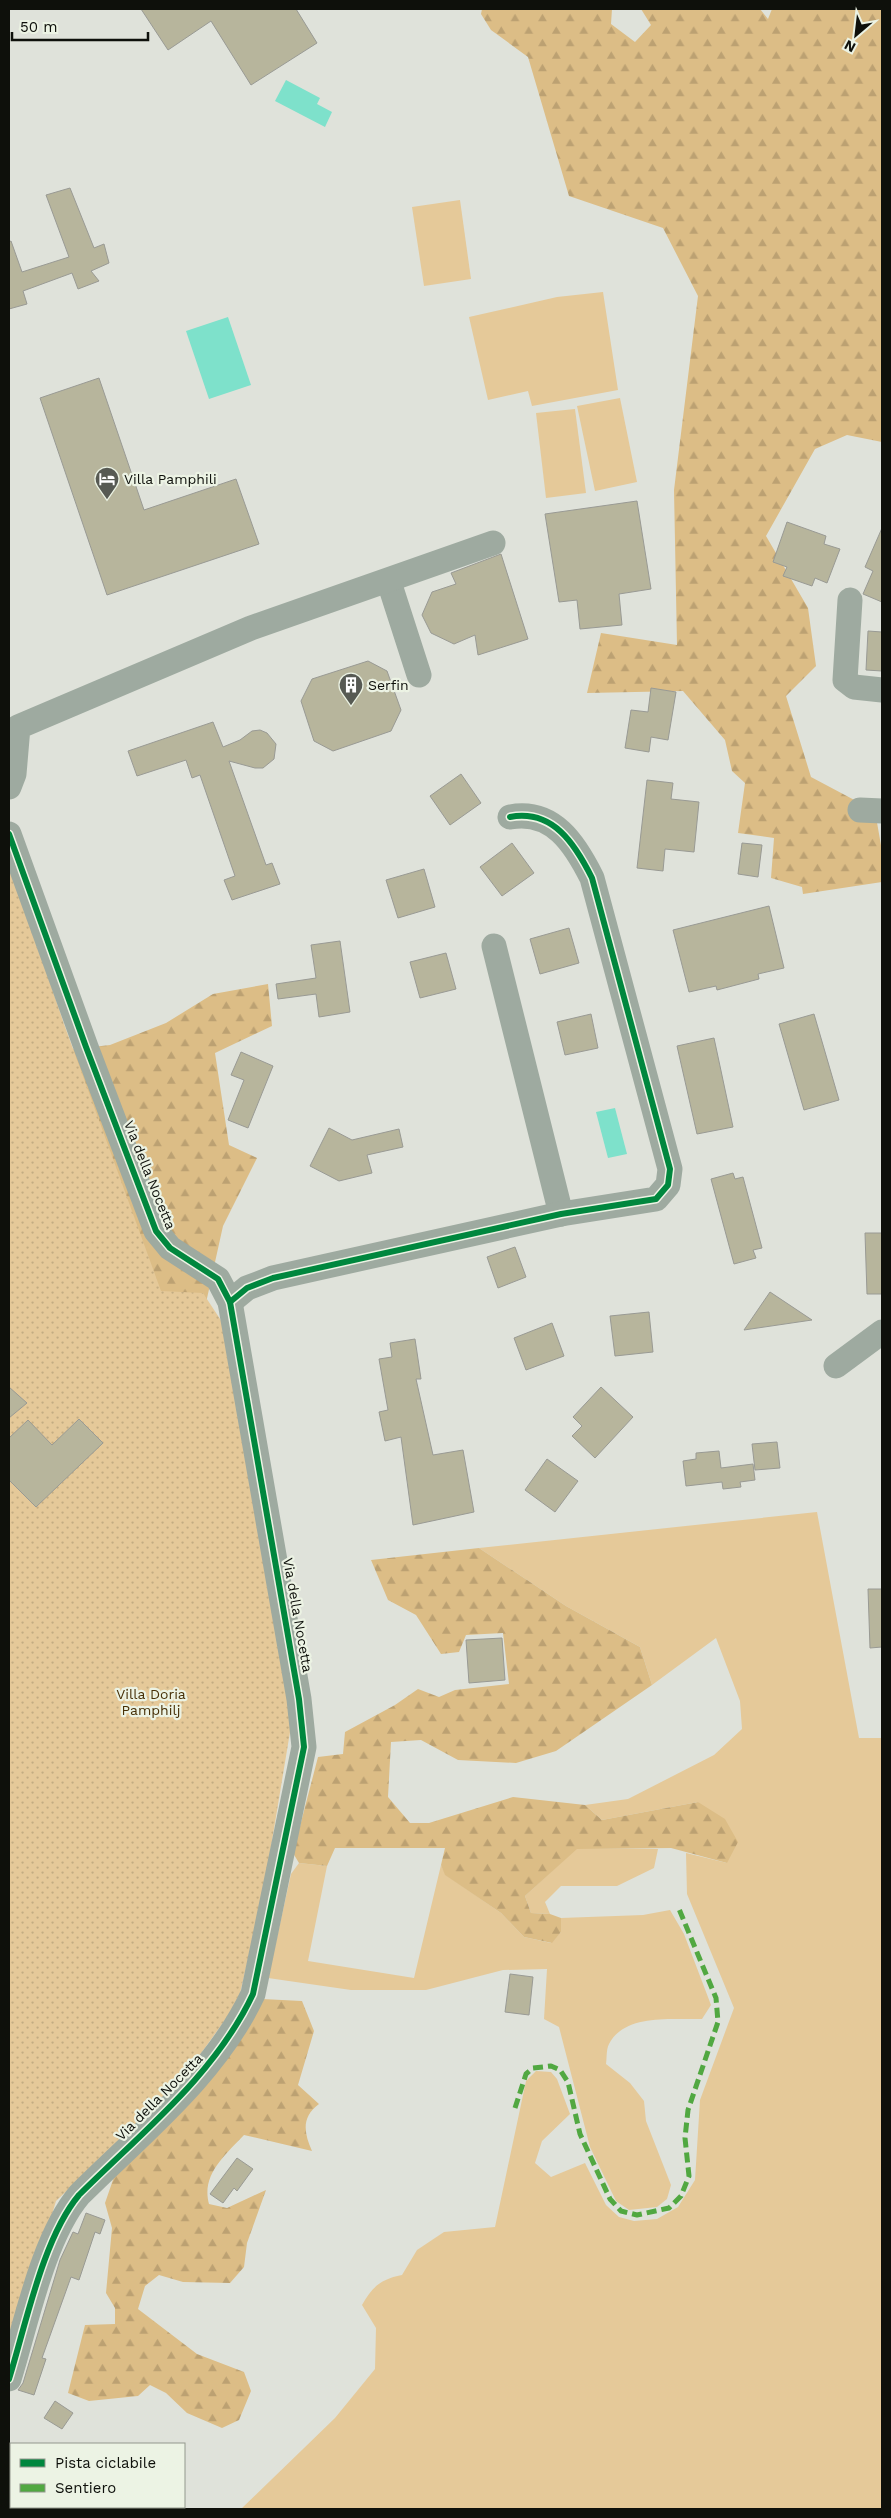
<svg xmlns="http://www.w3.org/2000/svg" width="891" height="2518" font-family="'Work Sans',sans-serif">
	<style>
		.grass { fill: #e5c999 }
		.forest { fill: url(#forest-firs) }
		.park { fill: url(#park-dots) }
		.water { fill: #7ee1cb }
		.building { fill: #b7b59c; stroke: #999a94 }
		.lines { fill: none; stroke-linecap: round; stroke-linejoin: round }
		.minor { stroke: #9eaaa0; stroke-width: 25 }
		.quiet { stroke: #51a841; stroke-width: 5; stroke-dasharray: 10 5; stroke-linecap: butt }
		.cycleway-casing { stroke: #ecf3e4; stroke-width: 9 }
		.cycleway { stroke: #00873e; stroke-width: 6 }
		.labels { text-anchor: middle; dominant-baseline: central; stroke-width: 4.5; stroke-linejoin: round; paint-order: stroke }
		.poi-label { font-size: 14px; fill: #0e100b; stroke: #ecf3e4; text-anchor: start }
		.street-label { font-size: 14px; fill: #0e100b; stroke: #ecf3e4 }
		.park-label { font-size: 14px; fill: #473007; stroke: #ecf3e4 }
	</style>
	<defs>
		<pattern id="forest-firs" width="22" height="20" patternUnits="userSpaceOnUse" patternTransform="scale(1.25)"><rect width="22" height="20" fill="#dcbd86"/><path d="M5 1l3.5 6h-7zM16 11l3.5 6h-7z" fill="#bca172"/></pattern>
		<pattern id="park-dots" width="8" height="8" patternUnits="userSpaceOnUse" patternTransform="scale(1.25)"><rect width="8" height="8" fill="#e5c999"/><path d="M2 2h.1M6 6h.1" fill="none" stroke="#c3ac82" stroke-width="1.8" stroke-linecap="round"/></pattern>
	</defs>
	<rect width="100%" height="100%" fill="#dfe2da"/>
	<g class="grass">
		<polygon points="460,200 471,279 424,286 412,207"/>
		<polygon points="603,292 618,390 532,406 528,391 488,400 469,317 557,297"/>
		<polygon points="620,398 637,482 595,491 577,406"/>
		<polygon points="575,409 586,493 546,498 536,413"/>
		<path d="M817,1512l42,226h23v771h-641l94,-91 40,-49 1,-41 -14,-23c10,-18 19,-26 40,-30l15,-25 27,-18 51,-5 31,-146 10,-10 15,1 6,7 13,35 -28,27 -7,22 16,14 34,-14 21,42 13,12 15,4 23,-2 21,-12 17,-27 5,-80 34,-92 -47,-114 -1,-41 41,10 -29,-61 -96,18 -17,-15 43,-6 86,-44 28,-26 -2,-28 -24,-63 -64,47 -12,-38 -74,-41 -87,-58z"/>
		<polygon points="577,1848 658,1849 654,1868 617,1886 561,1886 545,1902 550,1914 531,1913 525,1896"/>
		<path d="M299,1863l28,3 -19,95 106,17 27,-113 5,10 55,38 23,24 27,6 10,-11v-14l82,-3 27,-5 14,24 27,71 -9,14c-29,1 -77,-6 -93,25 -3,6 -2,14 -3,20l24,19 14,18 2,20 25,64 -4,14 -10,8 -28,3 -13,-9 -26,-54 -31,-120 -15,-8 3,-50 -44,1 -77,20h-75l-83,-12 23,-104z"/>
	</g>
	<g class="forest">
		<polygon points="482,9 612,9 611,24 635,42 651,25 641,9 760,9 768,19 772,9 882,9 882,442 847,435 815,449 766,536 808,608 816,666 786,696 811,777 875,811 882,851 882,882 803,894 802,887 771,878 774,838 738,833 745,783 732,771 725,740 683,691 587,693 601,633 677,645 674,490 698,296 663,228 569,196 528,57 491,30 481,14"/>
		<polygon points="268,984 272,1026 215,1053 229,1145 257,1158 223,1226 200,1330 9,1304 33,1054 110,1045 166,1023 213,994"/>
		<polygon points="479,1548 566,1606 640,1647 652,1685 556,1751 516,1763 458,1760 421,1740 391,1742 388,1797 410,1823 429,1823 513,1797 585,1805 602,1820 698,1802 725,1819 738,1842 727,1863 671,1848 577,1849 525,1896 531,1913 550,1914 561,1918 561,1932 552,1943 524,1937 501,1913 445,1875 441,1865 445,1848 335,1848 327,1866 299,1863 293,1853 318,1757 343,1754 345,1732 395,1705 418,1689 439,1697 455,1690 509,1684 503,1633 466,1635 459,1652 441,1654 416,1615 388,1600 371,1560"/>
		<path d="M262,1999l40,2 12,30 -16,54 21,19c-18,13 -15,29 -7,47l-68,-16c-19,20 -43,40 -35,69l18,4 39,-18 -19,53 -3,24 -14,16 -47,-1 -24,-7 -14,11 -7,23 59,45 47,18 7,19 -12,29 -17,8 -35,-15 -21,-20 -16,-8 -12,11 -49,5 -21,-8 17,-68 30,-1v-16l-9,-15 6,-65 -7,-25 10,-29z"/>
	</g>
	<polygon class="park" points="9,860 64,1024 161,1291 203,1293 222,1322 295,1702 263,1895 238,2002 176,2088 56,2201 42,2248 9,2338"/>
	<g class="water">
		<polygon points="286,80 320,98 317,104 332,112 325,127 275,101"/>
		<polygon points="228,317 251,385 209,399 186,331"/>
		<polygon points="615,1108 627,1154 608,1158 596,1112"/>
	</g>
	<g class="building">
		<polygon points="141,9 296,9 317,43 251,85 211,21 168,50"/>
		<polygon points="70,188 94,248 104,244 109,263 91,271 99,281 78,289 72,273 23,291 27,304 9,309 9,242 11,241 22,272 69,257 46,195"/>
		<polygon points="99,378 144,510 236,479 259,544 107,595 40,398"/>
		<polygon points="637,501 651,589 619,594 622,625 580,629 577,600 559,602 545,514"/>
		<polygon points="787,522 826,536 824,544 840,549 827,583 815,578 812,586 783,576 787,567 773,562"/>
		<polygon points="882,528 882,602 863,594 873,571 865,567"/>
		<polygon points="501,554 528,639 478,655 475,635 454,644 431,633 422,615 432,592 456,584 451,573"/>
		<polygon points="868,631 882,632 882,671 866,670"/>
		<polygon points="368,661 387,671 401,710 391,731 333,751 314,741 301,701 312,679"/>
		<polygon points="651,688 676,692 668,740 651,737 649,752 625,748 631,710 648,712"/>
		<polygon points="213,722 223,747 240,740 252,731 260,730 267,733 276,744 274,759 263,768 255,768 229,761 266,865 272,863 280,884 232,900 224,880 235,876 200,775 192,778 186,760 137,776 128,751"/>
		<polygon points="461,774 481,803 450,825 430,796"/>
		<polygon points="647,780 673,783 671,799 699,802 694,852 665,849 663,871 637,868"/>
		<polygon points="512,843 534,873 502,896 480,867"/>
		<polygon points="742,843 762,845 758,877 738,874"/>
		<polygon points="424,869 435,907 398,918 386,880"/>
		<polygon points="769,906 784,968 758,974 759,979 717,990 716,986 689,992 673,930"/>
		<polygon points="569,928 579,963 540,974 530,939"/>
		<polygon points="340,941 350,1012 319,1017 316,994 278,999 276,984 316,978 311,945"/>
		<polygon points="446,953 456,989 420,998 410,962"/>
		<polygon points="591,1014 598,1048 565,1055 557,1022"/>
		<polygon points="814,1014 839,1100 804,1110 779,1024"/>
		<polygon points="714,1038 733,1127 697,1134 677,1046"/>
		<polygon points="241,1052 273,1066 248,1128 228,1120 244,1080 231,1075"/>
		<polygon points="329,1128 352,1140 399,1129 403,1147 367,1155 372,1173 339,1181 310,1166"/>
		<polygon points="733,1173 735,1179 743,1177 762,1248 753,1250 756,1258 734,1264 711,1179"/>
		<polygon points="865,1233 882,1233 882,1294 867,1294"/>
		<polygon points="515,1247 526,1277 498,1288 487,1257"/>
		<polygon points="770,1292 812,1320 744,1330"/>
		<polygon points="649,1312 653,1352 615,1356 610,1316"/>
		<polygon points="552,1323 564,1356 526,1370 514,1338"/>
		<polygon points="415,1339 421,1379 416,1379 433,1455 463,1450 474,1512 413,1525 401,1437 385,1441 379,1412 388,1410 379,1359 392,1357 390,1343"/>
		<polygon points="9,1387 27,1403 9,1418"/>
		<polygon points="601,1387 633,1417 595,1458 572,1436 582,1426 573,1417"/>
		<polygon points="79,1419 103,1443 36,1507 9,1480 9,1438 28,1420 52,1445"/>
		<polygon points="777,1442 780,1468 755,1470 752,1444"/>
		<polygon points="719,1451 721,1468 753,1464 755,1480 740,1482 741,1487 723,1489 722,1482 686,1486 683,1461 696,1459 696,1453"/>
		<polygon points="547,1459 578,1481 555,1512 525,1490"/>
		<polygon points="868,1589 882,1589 882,1647 870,1648"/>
		<polygon points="502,1638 505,1680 469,1683 466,1640"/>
		<polygon points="510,1974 533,1977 529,2015 505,2012"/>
		<polygon points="237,2158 253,2169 237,2191 234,2188 223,2203 210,2194"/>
		<polygon points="86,2213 105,2220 100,2234 95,2232 79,2280 71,2277 42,2358 46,2359 34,2395 18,2390 23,2383 60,2260 73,2232 78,2234"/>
		<polygon points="55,2401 73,2413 62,2429 44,2418"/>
	</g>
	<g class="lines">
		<g class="minor">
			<polyline points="389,582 419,675"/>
			<polyline points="850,600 845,680 854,687 882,690"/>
			<polyline points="9,787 14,774 18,727 251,628 493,543"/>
			<polyline points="860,810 882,811"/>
			<path d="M9,834l77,213 70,184 14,17 48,31 12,23 69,397 5,48 -51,247c-38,81 -112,139 -174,201 -36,43 -53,129 -70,184"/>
			<polyline points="494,946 561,1214"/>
			<path d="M230,1302l17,-14 26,-10 288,-64 95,-15 12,-14 2,-16 -78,-291c-17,-34 -39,-69 -82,-61"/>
			<polyline points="836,1366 882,1332"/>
		</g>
		<polyline class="quiet" points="515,2108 526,2074 533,2068 551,2066 560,2070 568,2082 580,2134 610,2199 621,2211 637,2215 669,2208 681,2196 689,2176 685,2138 688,2110 718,2022 716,1998 679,1909"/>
		<defs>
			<g id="cycleway">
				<path d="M9,834l77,213 70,184 14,17 48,31 12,23 69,397 5,48 -51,247c-38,81 -112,139 -174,201 -36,43 -53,129 -70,184"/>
				<path d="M230,1302l17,-14 26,-10 288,-64 95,-15 12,-14 2,-16 -78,-291c-17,-34 -39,-69 -82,-61"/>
			</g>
		</defs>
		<use href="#cycleway" class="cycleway-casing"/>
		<use href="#cycleway" class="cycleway"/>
	</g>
	<defs>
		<symbol id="hotel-pin" viewBox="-11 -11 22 30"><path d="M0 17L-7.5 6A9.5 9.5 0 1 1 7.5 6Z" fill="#575a53" stroke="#ecf3e4"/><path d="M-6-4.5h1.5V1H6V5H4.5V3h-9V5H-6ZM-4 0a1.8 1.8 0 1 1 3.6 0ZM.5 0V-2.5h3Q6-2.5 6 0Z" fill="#fff"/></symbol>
		<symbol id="building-pin" viewBox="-11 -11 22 30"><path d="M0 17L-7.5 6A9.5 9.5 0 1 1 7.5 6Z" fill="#575a53" stroke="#ecf3e4"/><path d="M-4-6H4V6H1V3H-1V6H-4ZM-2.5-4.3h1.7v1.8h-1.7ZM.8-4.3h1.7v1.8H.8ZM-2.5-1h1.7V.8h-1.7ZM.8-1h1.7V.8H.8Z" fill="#fff"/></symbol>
	</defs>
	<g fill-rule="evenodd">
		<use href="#hotel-pin" x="93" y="465" width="28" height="38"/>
		<use href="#building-pin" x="337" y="671" width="28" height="38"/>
	</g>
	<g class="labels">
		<g class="poi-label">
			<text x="124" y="479">Villa Pamphili</text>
			<text x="368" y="685">Serfin</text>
		</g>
		<g class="street-label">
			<text transform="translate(150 1175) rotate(68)">Via della Nocetta</text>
			<text transform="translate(298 1615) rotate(80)">Via della Nocetta</text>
			<text transform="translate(159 2097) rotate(-45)">Via della Nocetta</text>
		</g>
		<g class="park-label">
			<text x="151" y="1694">Villa Doria<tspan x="151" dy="16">Pamphilj</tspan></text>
		</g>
	</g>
	<rect width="891" height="2518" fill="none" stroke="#0e100b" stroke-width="20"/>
	<rect x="10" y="2443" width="175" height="65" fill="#ecf3e4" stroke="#93988d"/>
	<rect x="20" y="2459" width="25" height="8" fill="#00873e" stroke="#93988d"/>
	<text x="55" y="2468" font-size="15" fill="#0e100b">Pista ciclabile</text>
	<rect x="20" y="2484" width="25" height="8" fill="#51a841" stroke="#93988d"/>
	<text x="55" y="2493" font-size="15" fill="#0e100b">Sentiero</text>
	<g transform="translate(856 35) rotate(208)" stroke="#ecf3e4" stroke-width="4" paint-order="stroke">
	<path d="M0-4L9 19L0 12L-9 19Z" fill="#0e100b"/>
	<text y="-8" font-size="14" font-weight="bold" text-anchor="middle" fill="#0e100b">N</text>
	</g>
	<path d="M12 32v8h136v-8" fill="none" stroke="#0e100b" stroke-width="2.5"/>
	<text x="20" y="32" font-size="15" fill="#0e100b" stroke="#ecf3e4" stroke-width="4" paint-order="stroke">50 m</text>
</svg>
